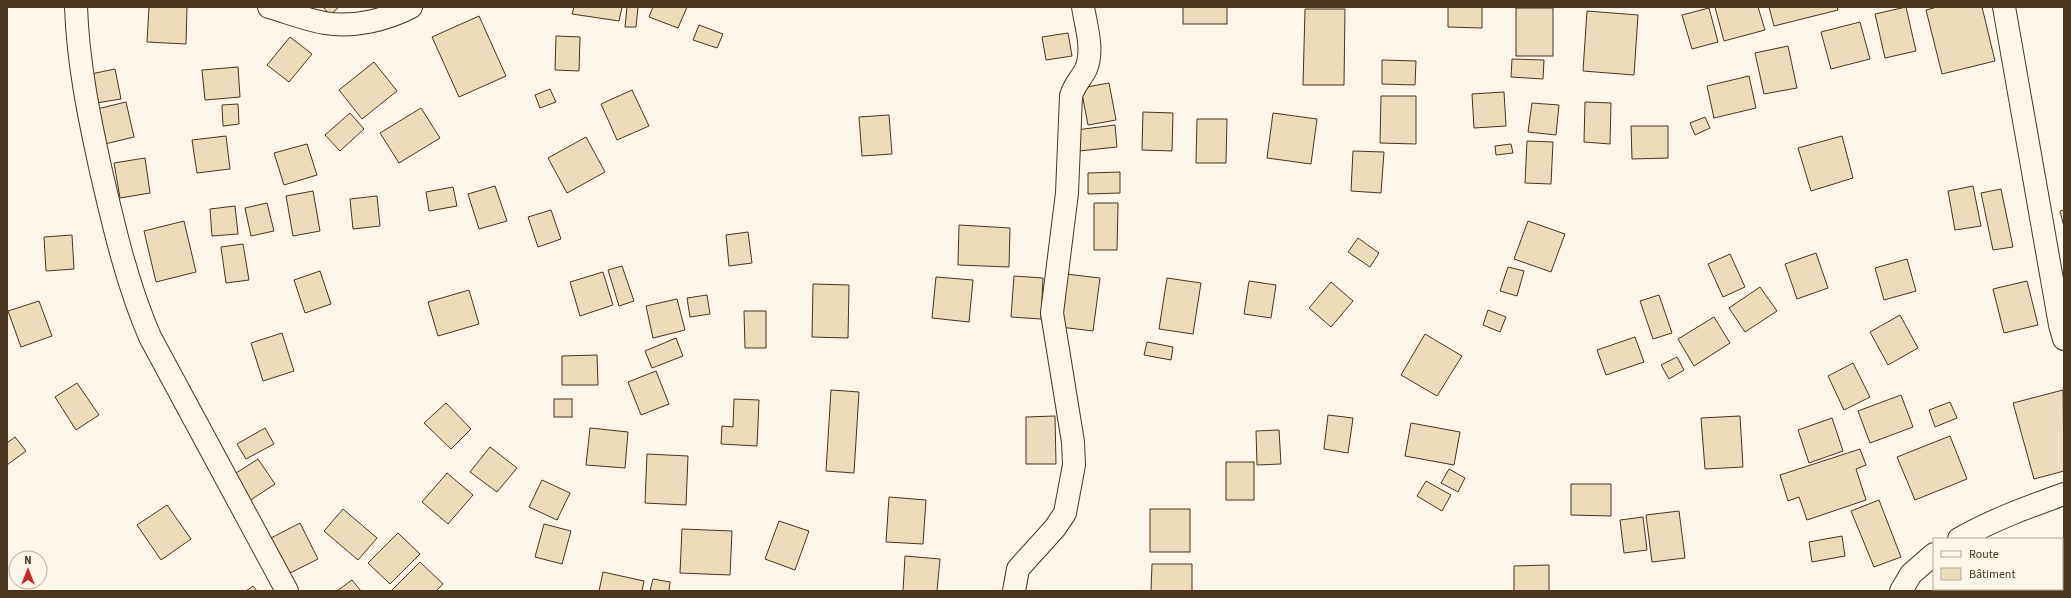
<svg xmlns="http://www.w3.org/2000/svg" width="2071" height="598" font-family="'Source Sans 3',sans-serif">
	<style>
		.building { fill: #ecdcbc; stroke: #4a3520 }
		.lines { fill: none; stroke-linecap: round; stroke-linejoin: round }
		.minor-casing { stroke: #4a3520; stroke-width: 24 }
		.minor { stroke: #fbf6e9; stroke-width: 22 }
	</style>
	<rect width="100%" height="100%" fill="#fbf6e9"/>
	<g class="building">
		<polygon points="149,7 187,7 186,44 147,42"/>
		<polygon points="323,7 339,7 330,15"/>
		<polygon points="574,7 622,7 619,21 572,14"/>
		<polygon points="627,7 638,7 636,27 625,27"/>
		<polygon points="653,7 687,7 678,28 649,17"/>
		<rect x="1183" y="7" width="44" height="17"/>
		<polygon points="1448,7 1482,7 1482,28 1448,27"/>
		<polygon points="1715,7 1758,7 1765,30 1724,41"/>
		<polygon points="1769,7 1837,7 1838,10 1774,26"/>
		<polygon points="1906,7 1916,51 1885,58 1875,14"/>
		<polygon points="1937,7 1982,7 1995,61 1942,74 1926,10"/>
		<rect x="1516" y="8" width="37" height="48"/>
		<polygon points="1709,8 1718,42 1692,49 1682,15"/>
		<polygon points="1305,9 1345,9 1344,85 1303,85"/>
		<polygon points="1587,11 1638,15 1634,75 1583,71"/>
		<polygon points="479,16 506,76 459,97 432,37"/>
		<polygon points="1860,22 1870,59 1831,69 1821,32"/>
		<polygon points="699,25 723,34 717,48 693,40"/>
		<polygon points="1068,33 1072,56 1046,60 1042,37"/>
		<polygon points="556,36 580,37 579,71 555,70"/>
		<polygon points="290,37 312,54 289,82 267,65"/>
		<polygon points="1788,46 1797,88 1764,94 1755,53"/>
		<polygon points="1512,59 1544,60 1543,79 1511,77"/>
		<polygon points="1382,60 1416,61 1415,85 1382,84"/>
		<polygon points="374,62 397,91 362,119 339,90"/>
		<polygon points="238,67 240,97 205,100 202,70"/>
		<polygon points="115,69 121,99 96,103 91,74"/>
		<polygon points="1749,76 1756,108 1714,118 1707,86"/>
		<polygon points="1109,83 1116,120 1088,125 1081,88"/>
		<polygon points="550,89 556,102 540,108 535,95"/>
		<polygon points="632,90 649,126 617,140 601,104"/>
		<polygon points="1504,92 1506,126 1474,128 1472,94"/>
		<polygon points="1381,96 1416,96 1416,144 1380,143"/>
		<polygon points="126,102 134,137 105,144 97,109"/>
		<polygon points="1585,102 1611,103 1610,144 1584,142"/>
		<polygon points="1532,103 1559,105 1556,135 1528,132"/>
		<polygon points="238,104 239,124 223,126 222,105"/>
		<polygon points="421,108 440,138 399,163 380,133"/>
		<polygon points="1143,112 1173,113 1172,151 1142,150"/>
		<polygon points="350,113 364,129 340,151 325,135"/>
		<polygon points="1273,113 1317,119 1311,164 1267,158"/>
		<polygon points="889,115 892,154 862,156 859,117"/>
		<polygon points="1705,117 1710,128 1695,135 1690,123"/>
		<polygon points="1197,119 1227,119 1226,163 1196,163"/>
		<polygon points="1115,125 1117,147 1079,151 1076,130"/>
		<polygon points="1631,126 1668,126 1668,158 1632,159"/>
		<polygon points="226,136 230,169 197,173 192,140"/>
		<polygon points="1842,136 1853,178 1811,191 1798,148"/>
		<polygon points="586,137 605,172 567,193 548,158"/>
		<polygon points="1527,141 1553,142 1551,184 1525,183"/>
		<polygon points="307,144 317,175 284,185 274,153"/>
		<polygon points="1511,144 1513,153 1496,155 1495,146"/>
		<polygon points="1353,151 1384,152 1381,193 1351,191"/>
		<polygon points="145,158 150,193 120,198 114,163"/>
		<polygon points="1120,172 1120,193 1088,194 1088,173"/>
		<polygon points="495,186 507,221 479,229 468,194"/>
		<polygon points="1973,186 1981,226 1955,230 1948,191"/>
		<polygon points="453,187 457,206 429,211 426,192"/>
		<polygon points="2001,189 2013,247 1993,250 1981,193"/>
		<polygon points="313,191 320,231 293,236 286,196"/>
		<polygon points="377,196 380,226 353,229 350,199"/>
		<polygon points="267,203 274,231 251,236 245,208"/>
		<polygon points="1094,203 1118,203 1117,250 1094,250"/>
		<polygon points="235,206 238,234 212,236 210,209"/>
		<polygon points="551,210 561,239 538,247 528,217"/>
		<polygon points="2064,210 2064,227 2060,211"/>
		<polygon points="184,221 196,272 156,282 144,231"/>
		<polygon points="1528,221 1565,234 1551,272 1514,259"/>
		<polygon points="959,225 1010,228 1009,267 958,265"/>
		<polygon points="748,232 752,263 729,266 726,235"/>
		<polygon points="72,235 74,269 46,271 44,237"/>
		<polygon points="1358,238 1379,253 1370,267 1348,252"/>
		<polygon points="243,244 249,280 226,283 221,247"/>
		<polygon points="1816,253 1828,288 1797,299 1785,264"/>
		<polygon points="1730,254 1745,287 1723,297 1708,264"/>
		<polygon points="1907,259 1916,291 1884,300 1875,268"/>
		<polygon points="622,266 634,301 619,306 608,270"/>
		<polygon points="1508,267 1524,271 1517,296 1500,291"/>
		<polygon points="320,271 331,304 305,313 294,280"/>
		<polygon points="603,272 613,305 580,316 570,282"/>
		<polygon points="1066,274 1100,278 1093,331 1060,327"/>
		<polygon points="1014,276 1043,278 1041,319 1011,317"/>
		<polygon points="936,277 973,280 969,322 932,318"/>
		<polygon points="1167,278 1201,283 1193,334 1159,329"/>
		<polygon points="1249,281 1276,285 1271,318 1244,314"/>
		<polygon points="2027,281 2038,325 2004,333 1993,289"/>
		<polygon points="1331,282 1353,301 1331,327 1309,308"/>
		<polygon points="813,284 849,285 848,338 812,337"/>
		<polygon points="1760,287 1777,311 1745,332 1729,308"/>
		<polygon points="469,290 479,324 438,336 428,302"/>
		<polygon points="707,295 710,314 690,317 687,298"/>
		<polygon points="1659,295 1672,333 1653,339 1640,301"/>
		<polygon points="677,299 685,330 653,338 646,306"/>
		<polygon points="39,301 52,336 21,347 8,311"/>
		<polygon points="1488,310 1506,317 1500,332 1483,325"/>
		<polygon points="744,311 766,311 766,348 745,348"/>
		<polygon points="1900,315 1918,348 1888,365 1870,332"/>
		<polygon points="1714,317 1730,343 1694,366 1678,339"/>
		<polygon points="282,333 294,371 263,381 251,343"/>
		<polygon points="1425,334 1462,356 1437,396 1401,375"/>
		<polygon points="1635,337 1644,362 1606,375 1597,350"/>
		<polygon points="676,338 683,356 652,368 645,351"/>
		<polygon points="1147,342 1173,347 1171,360 1144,355"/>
		<polygon points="597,355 598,385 562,385 562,356"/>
		<polygon points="1677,357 1684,370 1669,379 1661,365"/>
		<polygon points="1853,363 1870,397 1844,410 1828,376"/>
		<polygon points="656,371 669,404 641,415 628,382"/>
		<polygon points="77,383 99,415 76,430 55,397"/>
		<polygon points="831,390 859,392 854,473 826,471"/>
		<polygon points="2063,390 2064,471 2034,479 2013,403"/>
		<polygon points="1901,395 1913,427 1870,443 1858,411"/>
		<rect x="554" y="399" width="18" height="18"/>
		<polygon points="734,399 759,400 757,446 721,444 722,426 733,427"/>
		<polygon points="1950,402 1957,418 1935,427 1929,410"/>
		<polygon points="446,403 471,429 451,449 424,423"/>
		<polygon points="1328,415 1353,418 1348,453 1324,449"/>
		<polygon points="1055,416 1056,464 1026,464 1026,417"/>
		<polygon points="1740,416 1743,467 1705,469 1701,418"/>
		<polygon points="1832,418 1843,451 1809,463 1798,430"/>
		<polygon points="1411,423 1460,432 1454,465 1405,456"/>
		<polygon points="265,428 274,444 246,459 237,444"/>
		<polygon points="590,428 628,432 625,468 586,465"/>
		<polygon points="1279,430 1281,464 1257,465 1256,431"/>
		<polygon points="1950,436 1967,479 1915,500 1897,457"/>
		<polygon points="15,437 26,451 7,465 7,443"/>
		<polygon points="490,447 517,468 497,492 470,472"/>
		<polygon points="1860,449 1866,465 1856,469 1866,500 1807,520 1799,497 1788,501 1780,475"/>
		<polygon points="647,454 688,456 686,505 645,503"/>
		<polygon points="258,459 275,484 249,501 233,475"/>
		<rect x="1226" y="462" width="28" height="38"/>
		<polygon points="1449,469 1465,478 1458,492 1441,483"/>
		<polygon points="447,473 473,495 448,524 422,502"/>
		<polygon points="542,480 570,493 557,520 529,507"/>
		<polygon points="1426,481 1451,495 1442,511 1417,496"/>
		<polygon points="1571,484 1611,484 1611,516 1571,515"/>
		<polygon points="889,497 926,500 923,544 886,542"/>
		<polygon points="1879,500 1901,557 1874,567 1851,511"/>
		<polygon points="167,505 191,539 161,560 137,525"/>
		<polygon points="343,509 377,538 358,560 324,531"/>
		<rect x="1150" y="509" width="40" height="43"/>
		<polygon points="1679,511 1685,558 1652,562 1646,515"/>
		<polygon points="1643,517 1647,550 1624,553 1620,520"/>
		<polygon points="779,521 809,531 795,570 765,559"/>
		<polygon points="300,523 318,559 290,573 271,538"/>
		<polygon points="544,524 571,531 562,564 535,557"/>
		<polygon points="682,529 732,531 730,575 680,573"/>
		<polygon points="398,533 420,554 390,584 368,563"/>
		<polygon points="1842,536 1845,556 1812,562 1809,542"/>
		<polygon points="905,556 940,559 937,591 903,591"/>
		<polygon points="420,562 443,584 436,591 394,591 392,590"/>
		<polygon points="1152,564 1192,564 1192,591 1151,591"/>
		<polygon points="1549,565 1549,591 1514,591 1514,566"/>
		<polygon points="603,572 644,581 642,591 599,591"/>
		<polygon points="653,579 670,582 669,591 650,591"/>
		<polygon points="352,580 361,591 337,591"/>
		<polygon points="253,586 257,591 246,591"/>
	</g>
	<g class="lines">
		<defs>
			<g id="minor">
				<path d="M76,7c2,56 13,110 25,164 13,56 26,113 49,166l137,254"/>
				<path d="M269,7c18,5 37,13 56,16 28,5 61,-3 86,-16"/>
				<polyline points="2004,7 2060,325 2064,339"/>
				<path d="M1959,539c33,-19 69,-32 105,-45"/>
				<path d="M1014,591l4,-22 37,-41 10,-15 9,-48 -1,-23 -21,-129 15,-120 4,-97c3,-11 10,-17 15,-27 8,-19 0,-43 -3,-62"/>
				<polyline points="1901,591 1911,574 1934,554"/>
			</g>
		</defs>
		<use href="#minor" class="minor-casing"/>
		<use href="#minor" class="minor"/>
	</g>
	<rect width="2071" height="598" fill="none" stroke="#4a3520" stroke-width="16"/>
	<rect x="1933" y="538" width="130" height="52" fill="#fbf6e9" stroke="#b4a999"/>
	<rect x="1941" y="551" width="20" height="6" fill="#fbf6e9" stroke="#b4a999"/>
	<text x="1969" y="558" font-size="12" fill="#4a3520">Route</text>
	<rect x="1941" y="568" width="20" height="12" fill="#ecdcbc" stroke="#b4a999"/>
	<text x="1969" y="578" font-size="12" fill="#4a3520">Bâtiment</text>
	<g transform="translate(28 570)"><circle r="19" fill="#fbf6e9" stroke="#b4a999"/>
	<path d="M0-3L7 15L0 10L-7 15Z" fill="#c62828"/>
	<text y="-6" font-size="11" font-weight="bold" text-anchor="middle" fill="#4a3520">N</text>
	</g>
</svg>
